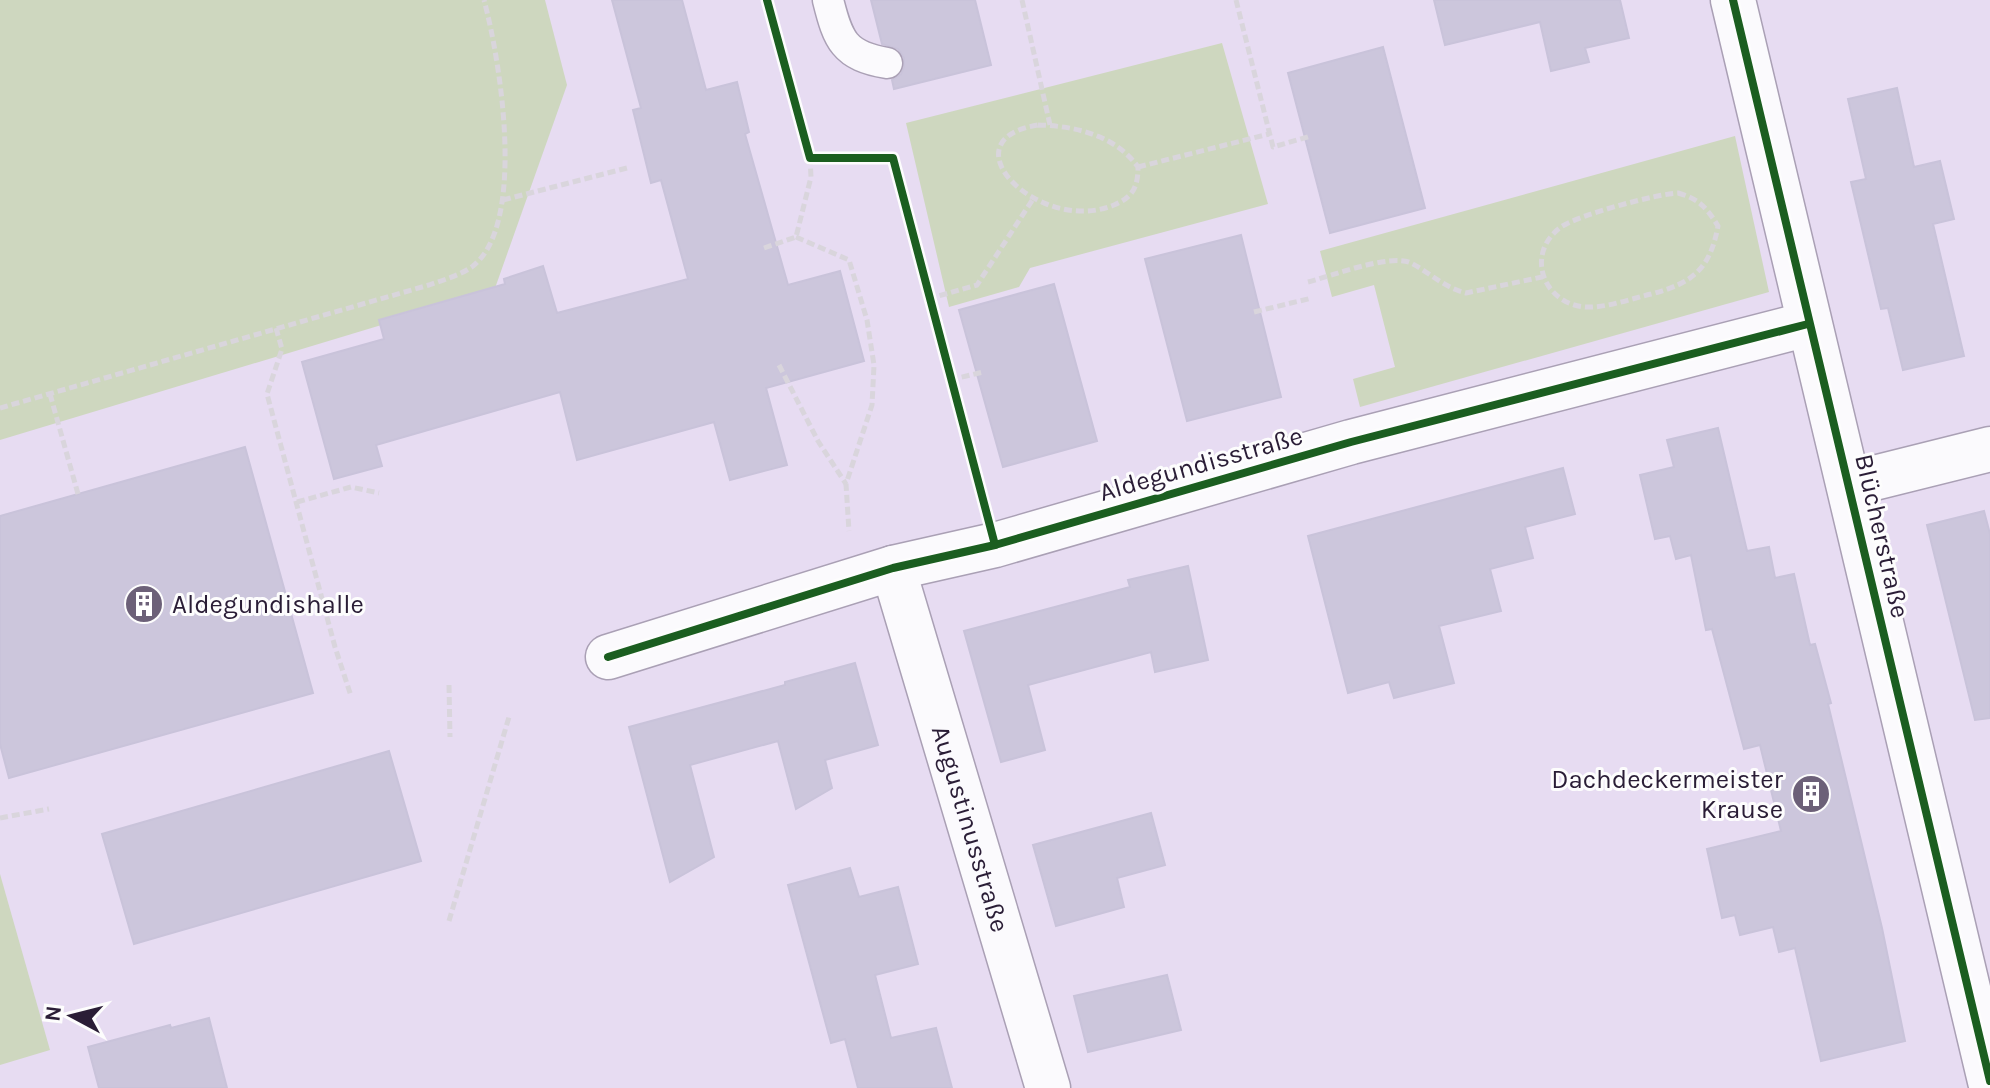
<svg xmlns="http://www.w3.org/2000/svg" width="1990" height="1088" font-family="Karla,sans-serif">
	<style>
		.green { fill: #ced7bf }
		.building { fill: #ccc6dc; stroke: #c9c3da; stroke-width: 2 }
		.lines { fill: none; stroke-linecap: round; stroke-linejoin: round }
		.service-casing { stroke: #aaa0b5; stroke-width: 33 }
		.minor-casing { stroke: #aaa0b5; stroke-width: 47 }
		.path { stroke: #d9d5dc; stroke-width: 5; stroke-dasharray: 8 4; stroke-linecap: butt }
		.service { stroke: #fbfafd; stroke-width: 30 }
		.minor { stroke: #fbfafd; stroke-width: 44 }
		.cycleway-casing { stroke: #fdfdfd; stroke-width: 13 }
		.cycleway { stroke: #1b5e20; stroke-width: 8 }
		.labels { text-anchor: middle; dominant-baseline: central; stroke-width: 6; stroke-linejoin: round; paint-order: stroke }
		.street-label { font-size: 26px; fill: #2a1d36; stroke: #fdfdfd }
		.poi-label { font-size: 26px; fill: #2a1d36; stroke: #fdfdfd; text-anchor: start }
	</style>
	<rect width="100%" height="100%" fill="#e7dcf2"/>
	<g class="green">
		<polygon points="0,0 545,0 567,85 494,291 0,440"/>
		<polygon points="1222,43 1268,204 1030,268 1019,287 949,307 906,123"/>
		<polygon points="1735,136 1769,292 1360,407 1353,379 1395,367 1374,285 1332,297 1320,251"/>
		<polygon points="0,874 50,1050 0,1065"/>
	</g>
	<g class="building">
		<polygon points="612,0 682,0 706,90 737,82 749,132 745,134 788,285 840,271 864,361 766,388 787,465 730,480 714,422 577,460 560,392 376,445 382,466 334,479 302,362 384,339 379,320 505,284 504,279 543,266 557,313 688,279 661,180 651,183 633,110 641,108"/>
		<polygon points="871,0 975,0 991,65 894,89 892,80 901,74 904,67 904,58 898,49 882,44"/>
		<polygon points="1434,0 1620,0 1629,38 1585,48 1589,62 1551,71 1540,22 1445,45"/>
		<polygon points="1383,47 1425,208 1330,233 1288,73"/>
		<polygon points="1897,88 1914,167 1940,161 1954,219 1933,224 1964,356 1903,370 1888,308 1881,309 1851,182 1866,179 1848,99"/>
		<polygon points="1241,235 1281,397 1187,421 1145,259"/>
		<polygon points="1054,284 1097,441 1003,467 959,310"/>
		<polygon points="1718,428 1747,551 1769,547 1775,578 1794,574 1810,645 1815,644 1831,703 1828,704 1882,928 1905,1041 1821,1061 1795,948 1779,952 1773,927 1740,935 1735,915 1722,918 1707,849 1781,831 1760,745 1744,749 1712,629 1706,630 1691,555 1676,559 1670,536 1655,539 1640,475 1674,467 1667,440"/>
		<polygon points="245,447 313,693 9,778 0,744 0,516"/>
		<polygon points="1563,468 1575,514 1525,527 1533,558 1490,569 1501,611 1439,626 1454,683 1394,698 1389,682 1348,693 1308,536"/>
		<polygon points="1984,511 1990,534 1990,718 1975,720 1927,525"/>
		<polygon points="1188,566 1208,660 1155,672 1151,652 1028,685 1045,750 1001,762 964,631 1130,587 1128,580"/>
		<polygon points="855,663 878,745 825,760 832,788 796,809 778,741 690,765 714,857 670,882 629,727 785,685 785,682"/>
		<polygon points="389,751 421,861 134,944 102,834"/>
		<polygon points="1151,813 1165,865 1117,878 1124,907 1056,926 1033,845"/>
		<polygon points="850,868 859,897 898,887 918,964 875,975 891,1038 936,1028 952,1088 858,1088 845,1039 831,1043 788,885"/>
		<polygon points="1167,975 1181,1030 1088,1052 1074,996"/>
		<polygon points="209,1018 227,1088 99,1088 88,1047 170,1025 171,1028"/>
	</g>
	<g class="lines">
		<defs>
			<path id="service" d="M828,0c10,40 16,56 59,63"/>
			<g id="minor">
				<polyline points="1733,0 1990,1081"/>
				<polyline points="1850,484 1990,449"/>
				<path id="s1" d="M893,568l155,520"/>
				<polyline points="608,657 893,568 995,545 1351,442 1808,324"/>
			</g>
		</defs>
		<use href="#service" class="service-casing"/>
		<use href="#minor" class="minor-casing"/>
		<g class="path">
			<polyline points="1022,0 1050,125"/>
			<polyline points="1236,0 1273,147 1311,136"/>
			<path d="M1038,125c37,1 77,10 100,42 0,20 -5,30 -24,38 -74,31 -171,-65 -76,-80z"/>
			<polyline points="1138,167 1269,134"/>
			<path d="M1678,193c21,6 29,15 40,33 -8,43 -25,57 -67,68 -21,5 -44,14 -66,13 -43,-4 -60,-54 -24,-80 17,-12 95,-33 117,-34z"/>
			<polyline points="503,200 627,168"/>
			<polyline points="796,237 849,260 867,320 874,365 872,405 846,484 849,531"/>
			<polyline points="764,248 796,237 811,177 810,158"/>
			<path d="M1308,282c23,-6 83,-29 103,-19 19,10 34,25 55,30l76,-16"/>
			<polyline points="928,299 977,285 1033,199"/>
			<polyline points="1254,312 1312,298"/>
			<polyline points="276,328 282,349 267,394 335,647 351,696"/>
			<polyline points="779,365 818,441 846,484"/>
			<polyline points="950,380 983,372"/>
			<polyline points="50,394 78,494"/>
			<path d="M0,408l429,-123c14,-5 32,-10 44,-19 54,-43 27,-207 11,-266"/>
			<polyline points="297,502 351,487 379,493"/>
			<polyline points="449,685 450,737"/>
			<polyline points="0,818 49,809"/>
			<polyline points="449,921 509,717"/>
		</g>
		<use href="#service" class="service"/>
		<use href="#minor" class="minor"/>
		<defs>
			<g id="cycleway">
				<polyline points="767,0 810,158 893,158 995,545"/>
				<polyline points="1733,0 1990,1081"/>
				<polyline points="608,657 893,568 995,545 1351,442 1808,324"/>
			</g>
		</defs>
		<use href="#cycleway" class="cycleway-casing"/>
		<use href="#cycleway" class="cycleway"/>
	</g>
	<defs>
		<symbol id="building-disc" viewBox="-11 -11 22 22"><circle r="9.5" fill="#6c6078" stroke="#fdfdfd"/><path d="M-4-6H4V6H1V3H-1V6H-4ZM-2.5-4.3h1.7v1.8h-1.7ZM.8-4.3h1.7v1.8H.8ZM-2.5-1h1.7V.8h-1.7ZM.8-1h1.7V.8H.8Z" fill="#fff"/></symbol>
	</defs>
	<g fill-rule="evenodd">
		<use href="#building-disc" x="122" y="582" width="44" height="44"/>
		<use href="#building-disc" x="1789" y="772" width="44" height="44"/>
	</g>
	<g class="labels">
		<g class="street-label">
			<text transform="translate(1201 464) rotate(-16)">Aldegundisstraße</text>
			<text transform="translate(1882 536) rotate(77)">Blücherstraße</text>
			<text stroke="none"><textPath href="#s1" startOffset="272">Augustinusstraße</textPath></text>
		</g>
		<g class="poi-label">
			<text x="172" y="604">Aldegundishalle</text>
			<text x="1783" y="779" text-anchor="end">Dachdeckermeister<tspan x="1783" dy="30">Krause</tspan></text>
		</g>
	</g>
	<g transform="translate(72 1016) rotate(277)" stroke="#fdfdfd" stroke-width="6" paint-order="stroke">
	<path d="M0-6L14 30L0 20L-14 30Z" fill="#2a1d36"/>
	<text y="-12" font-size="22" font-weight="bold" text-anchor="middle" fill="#2a1d36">N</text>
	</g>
</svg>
